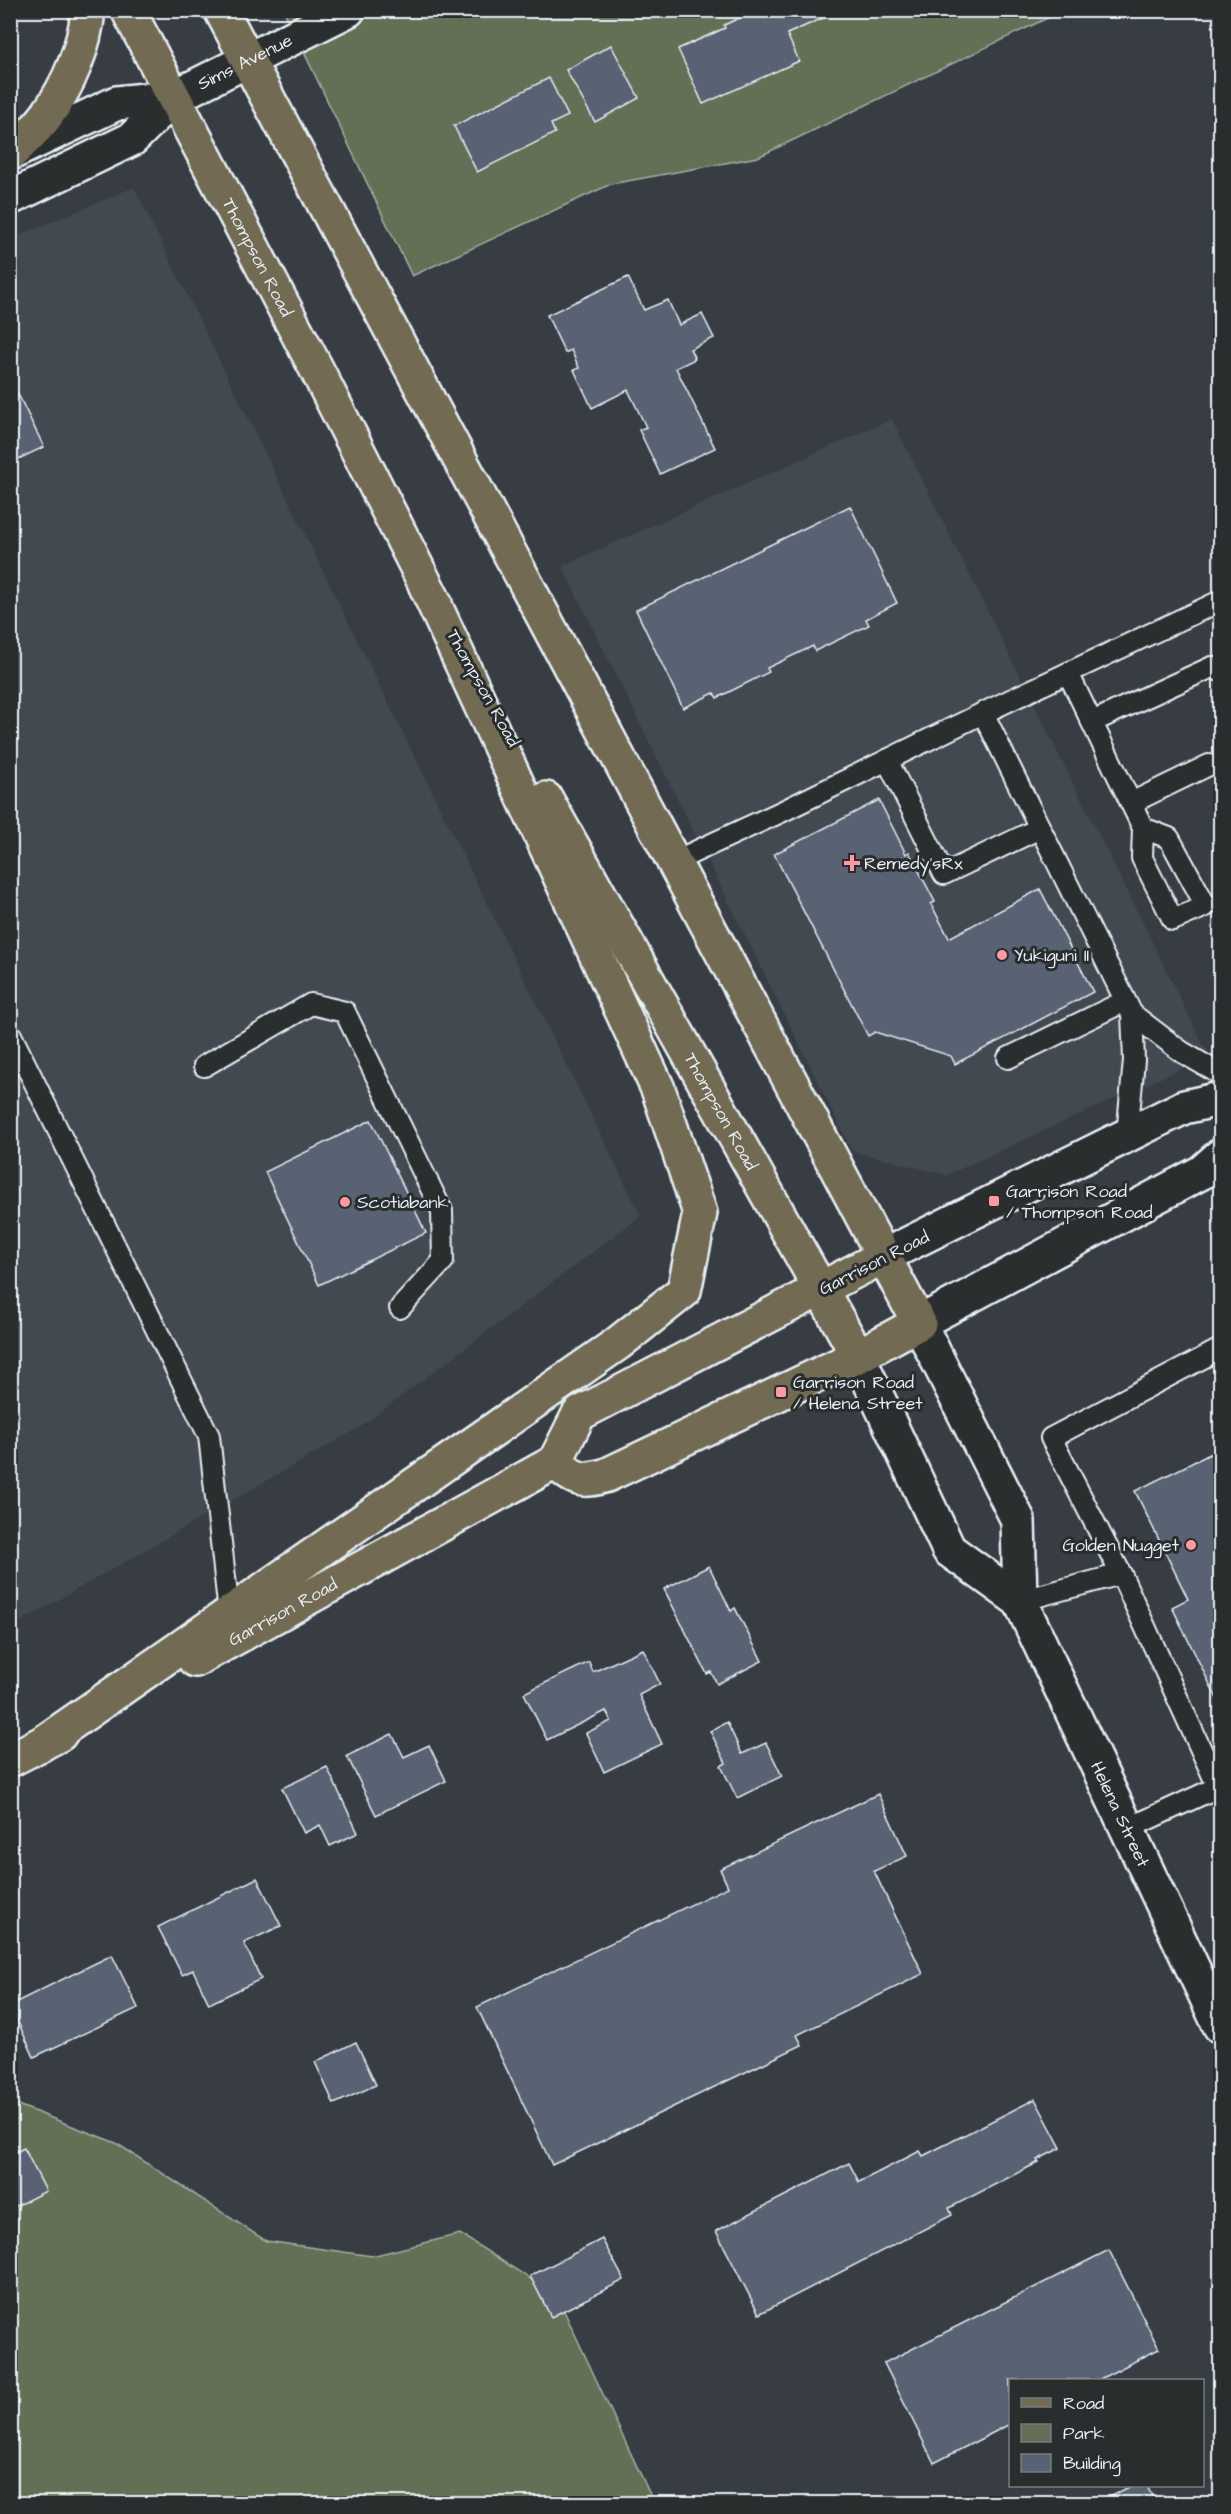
<svg xmlns="http://www.w3.org/2000/svg" width="1231" height="2514" font-family="'Architects Daughter',sans-serif">
	<style>
		.built { fill: #424851 }
		.green { fill: #636f56; stroke: #a6b0a7; stroke-width: 1.5 }
		.building { fill: #586273; stroke: #e8f1f8; stroke-width: 1.5 }
		.lines { fill: none; stroke-linecap: round; stroke-linejoin: round }
		.service-casing { stroke: #e8f1f8; stroke-width: 24 }
		.minor-casing { stroke: #e8f1f8; stroke-width: 38 }
		.secondary-casing { stroke: #e8f1f8; stroke-width: 38 }
		.primary-casing { stroke: #e8f1f8; stroke-width: 38 }
		.service { stroke: #2a2d2e; stroke-width: 20 }
		.minor { stroke: #2a2d2e; stroke-width: 33 }
		.secondary { stroke: #2a2d2e; stroke-width: 33 }
		.primary { stroke: #736b52; stroke-width: 33 }
		.poi-dot { fill: #ff9aa2; stroke: #2a2d2e; stroke-width: 2 }
		.labels { text-anchor: middle; dominant-baseline: central; stroke-width: 6; stroke-linejoin: round; paint-order: stroke }
		.street-label { font-size: 18px; fill: #e8f1f8; stroke: #2a2d2e }
		.poi-label { font-size: 18px; fill: #e8f1f8; stroke: #2a2d2e; text-anchor: start }
	</style>
	<rect width="100%" height="100%" fill="#383d43"/>
	<filter id="ink" filterUnits="userSpaceOnUse"><feTurbulence type="fractalNoise" baseFrequency=".0167" numOctaves="2"/><feDisplacementMap in="SourceGraphic" scale="12" xChannelSelector="R" yChannelSelector="G"/><feConvolveMatrix kernelMatrix="1 2 1 2 8 2 1 2 1" color-interpolation-filters="sRGB"/></filter>
	<g filter="url(#ink)">
		<g class="built">
			<polygon points="134,187 641,1216 359,1428 11,1627 11,239"/>
			<polygon points="892,419 1209,1056 947,1175 852,1151 562,566"/>
		</g>
		<g class="green">
			<polygon points="284,11 1062,11 758,157 611,184 412,276"/>
			<polygon points="10,2102 116,2143 266,2241 372,2256 460,2234 557,2296 654,2503 11,2503"/>
		</g>
		<g class="building">
			<polygon points="757,10 820,10 823,18 787,34 799,61 703,104 678,49 725,28 724,25"/>
			<polygon points="611,45 639,98 595,122 566,70"/>
			<polygon points="549,78 568,116 551,124 555,133 477,172 454,126"/>
			<polygon points="628,277 644,310 668,300 679,325 702,314 714,338 690,349 695,359 676,368 715,448 660,474 639,430 646,427 628,390 592,408 574,370 579,368 571,350 565,353 547,315"/>
			<polygon points="10,378 44,447 10,463"/>
			<polygon points="850,506 897,603 866,619 869,625 815,651 813,646 767,668 769,672 717,698 714,693 683,708 636,610"/>
			<polygon points="879,800 906,854 909,852 935,902 931,904 949,938 1040,889 1093,992 955,1064 951,1056 875,1032 868,1036 774,854"/>
			<polygon points="371,1120 426,1233 319,1285 265,1172"/>
			<polygon points="1220,1449 1220,1705 1172,1607 1188,1599 1135,1491"/>
			<polygon points="709,1566 731,1611 735,1608 762,1661 717,1684 711,1672 707,1674 664,1589"/>
			<polygon points="643,1649 660,1684 639,1695 662,1744 604,1772 586,1733 611,1721 606,1711 547,1740 524,1693 589,1662 593,1672"/>
			<polygon points="727,1722 742,1754 766,1743 782,1776 737,1798 721,1766 726,1763 710,1731"/>
			<polygon points="392,1734 404,1757 429,1745 446,1781 376,1815 347,1756"/>
			<polygon points="327,1767 358,1833 330,1846 320,1825 304,1833 282,1788"/>
			<polygon points="878,1794 907,1856 874,1871 923,1974 797,2035 802,2045 552,2165 477,2007 728,1887 720,1869"/>
			<polygon points="257,1878 281,1926 244,1943 261,1979 209,2004 193,1970 182,1975 158,1927"/>
			<polygon points="112,1955 138,2008 34,2057 10,2005"/>
			<polygon points="356,2042 376,2085 334,2104 315,2062"/>
			<polygon points="1035,2099 1061,2148 1037,2160 1039,2162 949,2208 952,2215 759,2314 716,2231 849,2163 859,2182 920,2151 923,2156"/>
			<polygon points="24,2148 46,2191 10,2209 10,2155"/>
			<polygon points="602,2239 624,2280 551,2317 530,2276"/>
			<polygon points="1109,2250 1159,2349 1098,2380 1010,2380 1010,2424 934,2463 884,2363"/>
			<polygon points="1131,2486 1147,2486 1156,2504 1095,2504"/>
		</g>
		<g class="lines">
			<defs>
				<g id="service">
					<polyline points="1068,673 1143,828 1169,838 1206,906 1173,920 1142,858 1143,828"/>
					<polyline points="983,713 1132,1014 1134,1060 1127,1136"/>
					<polyline points="1092,722 1212,667 1220,671"/>
					<polyline points="887,760 944,874 1040,828"/>
					<polyline points="1131,803 1209,765"/>
					<polyline points="673,862 783,811 983,713 1220,601"/>
					<polyline points="1132,1014 1182,1052 1220,1074"/>
					<polyline points="10,1033 209,1436 229,1613"/>
					<polyline points="1008,1058 1125,1001"/>
					<polyline points="204,1066 311,1004 345,1012 442,1211 443,1261 400,1308"/>
					<polyline points="1121,1574 1218,1787 1220,1786"/>
					<polyline points="1020,1601 1121,1574 1051,1438 1220,1349"/>
					<polyline points="1127,1829 1218,1787"/>
				</g>
				<g id="minor">
					<polyline points="13,152 117,103 174,97"/>
					<path id="s1" d="M10,198l122,-59 42,-42 174,-87"/>
				</g>
				<g id="secondary">
					<path id="s2" d="M1220,1156l-18,16 -283,151 99,197 2,81 200,425"/>
					<polyline points="884,1256 1184,1107 1220,1099"/>
					<polyline points="858,1356 949,1550 1020,1601"/>
				</g>
				<g id="primary">
					<path id="s3" d="M128,10l190,362 117,231"/>
					<path d="M221,10l698,1313 -61,33 -251,119c-26,8 -32,5 -52,-13"/>
					<path d="M11,153c12,-12 26,-24 36,-38 21,-29 38,-68 41,-105"/>
					<path id="s4" d="M546,799l312,557"/>
					<path id="s5" d="M195,1660l360,-198 24,-48 305,-158"/>
					<polyline points="40,1745 617,1344 684,1291 700,1213 658,1089 425,584"/>
					<polyline points="10,1760 60,1734"/>
				</g>
			</defs>
			<use href="#service" class="service-casing"/>
			<use href="#minor" class="minor-casing"/>
			<use href="#secondary" class="secondary-casing"/>
			<use href="#primary" class="primary-casing"/>
			<use href="#service" class="service"/>
			<use href="#minor" class="minor"/>
			<use href="#secondary" class="secondary"/>
			<use href="#primary" class="primary"/>
		</g>
	</g>
	<g class="poi-dot">
		<path d="M849 854h6v6h6v6h-6v6h-6v-6h-6v-6h6z"/>
		<circle cx="1002" cy="955" r="6"/>
		<rect x="988" y="1195" width="12" height="12" rx="3"/>
		<circle cx="345" cy="1202" r="6"/>
		<rect x="775" y="1386" width="12" height="12" rx="3"/>
		<circle cx="1191" cy="1545" r="6"/>
	</g>
	<g class="labels">
		<g class="street-label">
			<text stroke="none"><textPath href="#s1" startOffset="274">Sims Avenue</textPath></text>
			<text stroke="none"><textPath href="#s3" startOffset="279">Thompson Road</textPath></text>
			<text transform="translate(483 688) rotate(61)">Thompson Road</text>
			<text stroke="none"><textPath href="#s4" startOffset="358">Thompson Road</textPath></text>
			<text transform="translate(874 1263) rotate(-27)">Garrison Road</text>
			<text stroke="none"><textPath href="#s5" startOffset="100">Garrison Road</textPath></text>
			<text stroke="none"><textPath href="#s2" startOffset="882">Helena Street</textPath></text>
		</g>
		<g class="poi-label">
			<text x="864" y="863">Remedy'sRx</text>
			<text x="1014" y="955">Yukiguni II</text>
			<text x="1006" y="1191">Garrison Road<tspan x="1006" dy="21">/ Thompson Road</tspan></text>
			<text x="357" y="1202">Scotiabank</text>
			<text x="793" y="1382">Garrison Road<tspan x="793" dy="21">/ Helena Street</tspan></text>
			<text x="1179" y="1545" text-anchor="end">Golden Nugget</text>
		</g>
	</g>
	<rect width="1231" height="2514" fill="none" stroke="#2a2d2e" stroke-width="36"/>
	<rect x="18" y="18" width="1195" height="2478" fill="none" stroke="#e8f1f8" stroke-width="2" filter="url(#ink)"/>
	<rect x="1009" y="2379" width="195" height="108" fill="#2a2d2e" stroke="#767b7f" stroke-width="1.5"/>
	<rect x="1021" y="2398" width="30" height="9" fill="#736b52" stroke="#767b7f" stroke-width="1.5"/>
	<text x="1063" y="2409" font-size="18" fill="#e8f1f8">Road</text>
	<rect x="1021" y="2424" width="30" height="18" fill="#636f56" stroke="#767b7f" stroke-width="1.5"/>
	<text x="1063" y="2439" font-size="18" fill="#e8f1f8">Park</text>
	<rect x="1021" y="2454" width="30" height="18" fill="#586273" stroke="#767b7f" stroke-width="1.5"/>
	<text x="1063" y="2469" font-size="18" fill="#e8f1f8">Building</text>
</svg>
